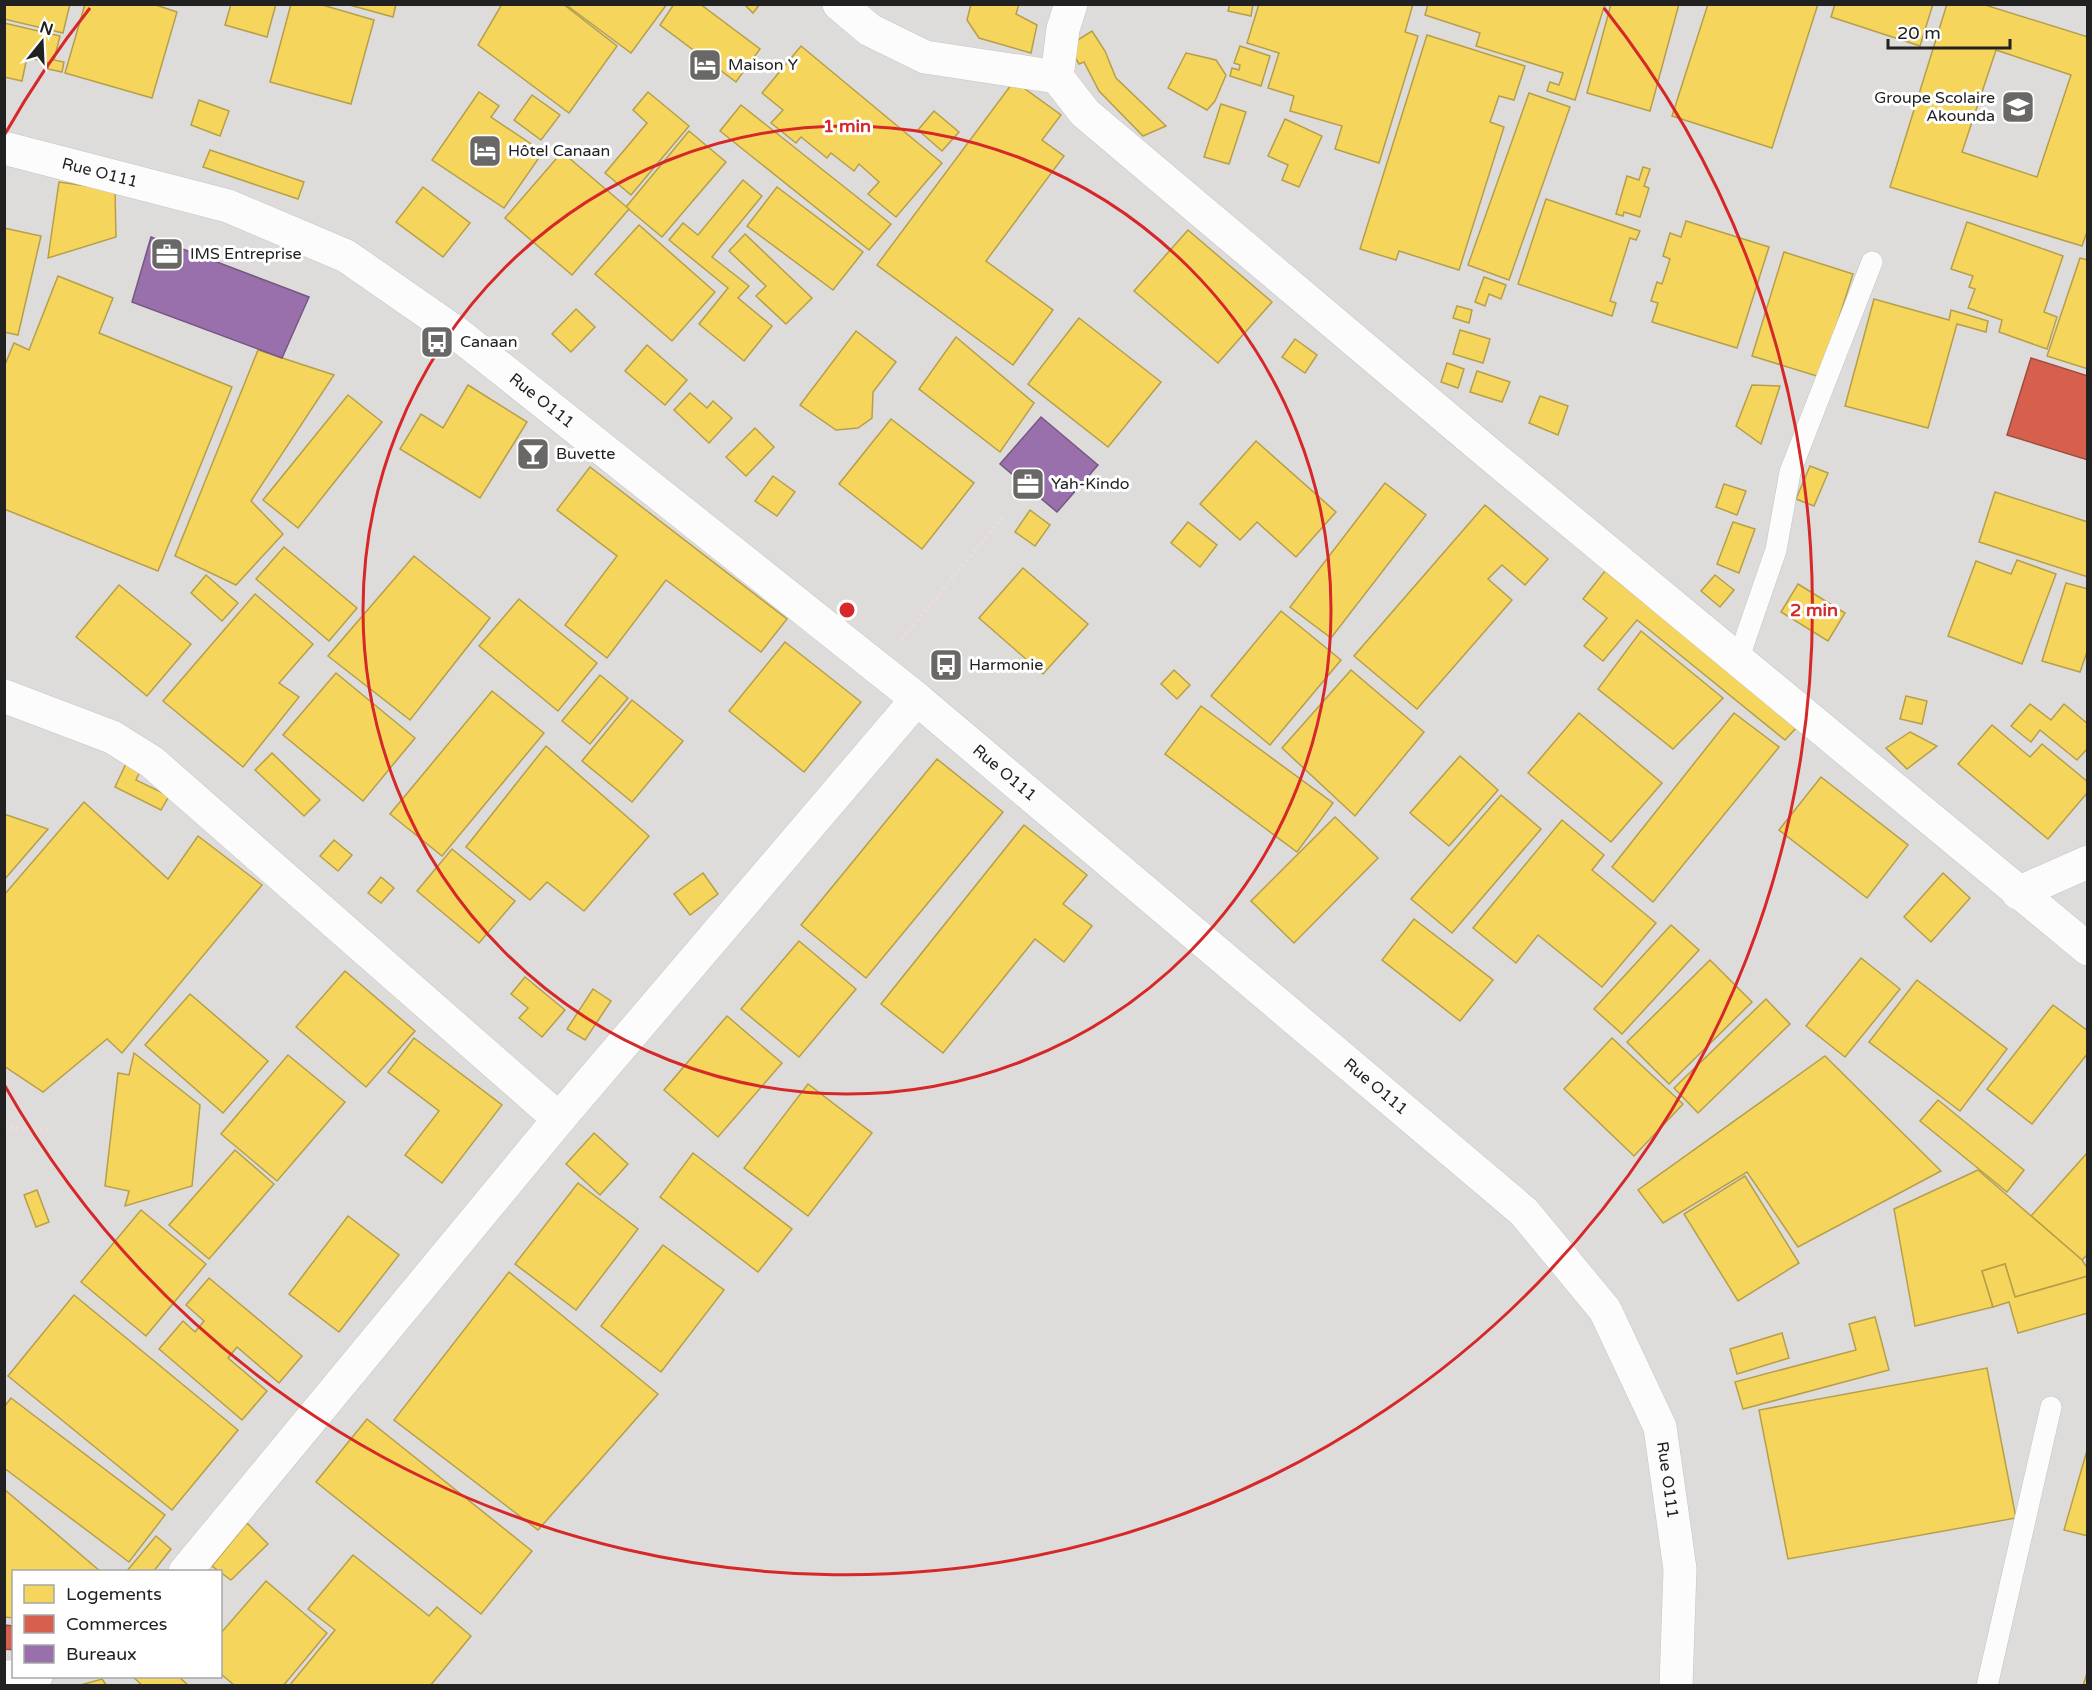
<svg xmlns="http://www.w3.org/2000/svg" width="2092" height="1690" font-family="'Varela Round',sans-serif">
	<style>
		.residential { fill: #dedcdb; fill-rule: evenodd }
		.homes { fill: #f6d55c; stroke: #b69f4a; stroke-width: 1.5; fill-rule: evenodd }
		.shops { fill: #d6604d; stroke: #a04d40; stroke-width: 1.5 }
		.offices { fill: #9970ab; stroke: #755882; stroke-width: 1.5 }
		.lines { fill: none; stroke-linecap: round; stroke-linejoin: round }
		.lane-casing { stroke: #c6c5c4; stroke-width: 22 }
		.street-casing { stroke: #c6c5c4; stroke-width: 34 }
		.path { stroke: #ecdbdb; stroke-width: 4; stroke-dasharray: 3 3; stroke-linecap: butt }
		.lane { stroke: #fdfcfc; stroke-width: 21 }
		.street { stroke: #fdfcfc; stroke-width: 33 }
		.ring { fill: none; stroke: #d62828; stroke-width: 3 }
		.labels { text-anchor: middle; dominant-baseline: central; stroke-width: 6; stroke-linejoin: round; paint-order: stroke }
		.poi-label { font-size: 16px; fill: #212121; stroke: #fff; text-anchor: start }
		.street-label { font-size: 16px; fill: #212121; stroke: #fff }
		.centre { fill: #d62828; stroke: #fff; stroke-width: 3 }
		.ring-label { font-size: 18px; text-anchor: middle; font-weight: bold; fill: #d62828; stroke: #fff; stroke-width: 6; stroke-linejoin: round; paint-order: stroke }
	</style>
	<rect width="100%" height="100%" fill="#efece9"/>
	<path class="residential" d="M5,5h2082v1680l-2082,1zM14,1572h206v104h-206z"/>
	<g class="homes">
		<polygon points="4,4 70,4 63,33 4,19"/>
		<polygon points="85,4 153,4 177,12 152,98 65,73"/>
		<polygon points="231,4 276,4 267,37 225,25"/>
		<polygon points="291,4 319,4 374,20 351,104 270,82"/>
		<polygon points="346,4 396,4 393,17"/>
		<polygon points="502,4 563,4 617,46 569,113 478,45"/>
		<polygon points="565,4 667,4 631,53"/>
		<polygon points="674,4 700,4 760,49 736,82 660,25"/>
		<polygon points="744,4 760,4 753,13"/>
		<polygon points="971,4 1019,4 1016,14 1037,25 1031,53 979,38 967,20"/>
		<polygon points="1230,4 1253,4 1251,16 1228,11"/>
		<polygon points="1259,4 1413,4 1405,32 1418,36 1379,163 1335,149 1342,126 1290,111 1294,96 1268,88 1279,53 1247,43"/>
		<polygon points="1428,4 1605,4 1575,100 1547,91 1550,82 1559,85 1563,73 1476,46 1480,33 1425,15"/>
		<polygon points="1611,4 1679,4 1650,111 1587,93"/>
		<polygon points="1708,4 1818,4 1772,148 1672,116"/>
		<polygon points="1835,4 1933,4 1920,46 1831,17"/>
		<path d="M1947,4h35l106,33v192l-6,17 -192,-59zM1996,50l75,25 -34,102 -75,-25z"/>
		<polygon points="4,23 60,36 54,60 64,62 62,72 48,69 49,63 27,57 22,81 4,77"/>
		<polygon points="1092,31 1105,51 1116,78 1166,126 1143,136 1099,91 1084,62 1079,64 1068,46"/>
		<polygon points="1427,35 1525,66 1514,100 1499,96 1490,122 1504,127 1459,270 1399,251 1396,260 1360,249"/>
		<polygon points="801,46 942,163 896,217 868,194 879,182 859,164 854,171 831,153 827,158 801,137 796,143 771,123 783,110 762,93"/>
		<polygon points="1240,46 1270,56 1261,86 1230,76 1232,68 1239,70 1240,65 1234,63"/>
		<polygon points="1186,53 1216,60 1226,75 1215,101 1207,110 1168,88"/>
		<polygon points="1014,81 1061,115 1042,140 1064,156 986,261 1053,310 1013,365 877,265"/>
		<polygon points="479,92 499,106 491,117 543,152 504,208 432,160"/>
		<polygon points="648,92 689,126 631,195 605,173 647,123 633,110"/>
		<polygon points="1529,93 1570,107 1509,280 1468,265"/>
		<polygon points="532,95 560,115 541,140 514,120"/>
		<polygon points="199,100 229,111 220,136 191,125"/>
		<polygon points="1221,104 1246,112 1229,164 1204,157"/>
		<polygon points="741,105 891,224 869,250 720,131"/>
		<polygon points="934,111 959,132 942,151 918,130"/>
		<polygon points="1285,119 1322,136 1299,187 1282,180 1288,165 1268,156"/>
		<polygon points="689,131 726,162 662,237 626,207"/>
		<polygon points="210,150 304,182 298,199 203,167"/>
		<polygon points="562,152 629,209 572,275 505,218"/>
		<polygon points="1643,167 1650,169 1644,186 1649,188 1640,217 1624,212 1623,216 1616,214 1627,176 1639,180"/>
		<polygon points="743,180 762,196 712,257 749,286 738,298 772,326 744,361 699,324 728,288 669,240 683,223 698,235"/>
		<polygon points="59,182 115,190 116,237 48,258"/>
		<polygon points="423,187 470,223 443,257 396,222"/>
		<polygon points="777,187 863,252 833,290 747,226"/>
		<polygon points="1546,199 1640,231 1636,240 1630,238 1610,301 1616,303 1612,316 1518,284"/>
		<polygon points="1686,221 1769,247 1737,348 1652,322 1658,303 1651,301 1657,282 1662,284 1670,259 1663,256 1670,233 1681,237"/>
		<polygon points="1967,222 2063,256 2044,312 2057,317 2047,349 1999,332 2002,320 1968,308 1975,289 1969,287 1973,276 1951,269"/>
		<polygon points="639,225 715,292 672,341 595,274"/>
		<polygon points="4,228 41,236 18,335 4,332"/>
		<polygon points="1188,230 1272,302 1218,363 1134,291"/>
		<polygon points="745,234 812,298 786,324 756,296 766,286 729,251"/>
		<polygon points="1784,252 1853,274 1820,377 1752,356"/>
		<polygon points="2080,258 2088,260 2088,369 2047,356"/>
		<polygon points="58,276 113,298 99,333 232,387 158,571 4,509 4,367 14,343 29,350"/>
		<polygon points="1484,277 1506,285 1501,299 1489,294 1485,306 1475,302"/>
		<polygon points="1874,299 1949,320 1951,310 1988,321 1986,332 1957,324 1928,428 1845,406"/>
		<polygon points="1457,306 1472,310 1469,323 1453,318"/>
		<polygon points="576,309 595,327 571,352 552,334"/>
		<polygon points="1079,318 1161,382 1108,447 1028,384"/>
		<polygon points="1460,330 1490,339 1483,363 1453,354"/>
		<polygon points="856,331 896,362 873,392 872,418 858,428 836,430 800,405"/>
		<polygon points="956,337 1034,403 1000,452 919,389"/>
		<polygon points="1295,339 1317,355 1305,373 1282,357"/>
		<polygon points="647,345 687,380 665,405 625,371"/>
		<polygon points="258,350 334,375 251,501 283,534 236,585 175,556"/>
		<polygon points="1447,363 1464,369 1458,388 1441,382"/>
		<polygon points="1477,371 1510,382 1502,402 1470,392"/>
		<polygon points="468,385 527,422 480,498 400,449 421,414 443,428"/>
		<polygon points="1752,385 1780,386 1761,444 1736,426"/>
		<polygon points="690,393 707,408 713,401 732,418 709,443 674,410"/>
		<polygon points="348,395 382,422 298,528 263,500"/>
		<polygon points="1540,396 1568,406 1558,435 1529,423"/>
		<polygon points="891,419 974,483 922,549 839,484"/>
		<polygon points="755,428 774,447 746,476 726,457"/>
		<polygon points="1256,441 1336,512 1296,557 1257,522 1240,540 1200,504"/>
		<polygon points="1810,466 1828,473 1814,506 1796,499"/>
		<polygon points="590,467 787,619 761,652 666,580 607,658 565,625 617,556 557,510"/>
		<polygon points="773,476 795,492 777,516 755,501"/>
		<polygon points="1385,483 1426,515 1331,638 1290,607"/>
		<polygon points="1724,484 1746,491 1737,515 1716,507"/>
		<polygon points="1995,492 2088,522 2088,577 1979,542"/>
		<polygon points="1485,505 1548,559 1525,585 1502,565 1488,579 1512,600 1417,709 1354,656"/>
		<polygon points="1030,510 1050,525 1035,546 1015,532"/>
		<polygon points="1188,522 1217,545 1200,567 1171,543"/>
		<polygon points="1733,522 1755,529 1739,573 1717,564"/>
		<polygon points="284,547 357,608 329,641 256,579"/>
		<polygon points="414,556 490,618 410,720 328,656"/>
		<polygon points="2017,560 2056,574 2022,664 1948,636 1976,561 2011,574"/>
		<polygon points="1023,568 1088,624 1043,674 979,618"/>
		<polygon points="1605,571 1797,727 1785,740 1637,620 1603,661 1584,646 1607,618 1583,599"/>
		<polygon points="206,575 238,603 222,621 191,593"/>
		<polygon points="1715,575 1734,590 1720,607 1701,591"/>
		<polygon points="2066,583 2088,589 2088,649 2080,672 2042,661"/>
		<polygon points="1798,584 1845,613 1828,641 1781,612"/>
		<polygon points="119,585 191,644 147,696 76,637"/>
		<polygon points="255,594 313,644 279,683 299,697 243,767 163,701"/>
		<polygon points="519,599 597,663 558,711 479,646"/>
		<polygon points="1281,611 1341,660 1270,745 1211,696"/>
		<polygon points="1641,631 1723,698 1673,749 1598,689"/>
		<polygon points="785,642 861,702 804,772 729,711"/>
		<polygon points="1174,670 1190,685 1177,699 1161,684"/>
		<polygon points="1351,670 1424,732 1355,816 1282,748"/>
		<polygon points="336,673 415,738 363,801 283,735"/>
		<polygon points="600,675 628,698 590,744 562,721"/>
		<polygon points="492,691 544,733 442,856 390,814"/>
		<polygon points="1906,696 1927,701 1922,724 1900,719"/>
		<polygon points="632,700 683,741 632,802 582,761"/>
		<polygon points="2030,704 2051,720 2064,704 2088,724 2088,748 2077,760 2040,730 2031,742 2011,726"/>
		<polygon points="1201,706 1333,803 1297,852 1165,754"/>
		<polygon points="1579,713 1662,783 1611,842 1528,773"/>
		<polygon points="1734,713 1779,747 1653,902 1612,867"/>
		<polygon points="1992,725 2030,757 2042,744 2088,782 2088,792 2048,839 1958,764"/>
		<polygon points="1910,732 1937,746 1907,769 1886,748"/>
		<polygon points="546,746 649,836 584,911 547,882 530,900 466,847"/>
		<polygon points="272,753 320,800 304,816 255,770"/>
		<polygon points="130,755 144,763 136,780 169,796 161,810 115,787"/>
		<polygon points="1460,756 1498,790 1449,846 1410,813"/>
		<polygon points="937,759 1003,812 866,978 801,925"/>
		<polygon points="1821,777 1908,845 1867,898 1779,830"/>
		<polygon points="1501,795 1541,829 1452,933 1411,899"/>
		<polygon points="84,802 168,879 198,836 262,885 122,1053 107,1039 43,1092 4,1066 4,895"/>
		<polygon points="4,814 48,829 4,880"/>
		<polygon points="1335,817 1378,858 1294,943 1251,901"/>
		<polygon points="1562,820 1604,855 1592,870 1656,923 1602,987 1538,935 1516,963 1473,928"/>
		<polygon points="1024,825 1087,875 1063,904 1092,926 1064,962 1035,939 943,1053 881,1004"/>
		<polygon points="334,840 352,855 338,871 320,856"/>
		<polygon points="452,849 515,901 479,943 417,891"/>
		<polygon points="703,873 718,894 690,915 674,894"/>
		<polygon points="1943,873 1970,898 1931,942 1904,917"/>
		<polygon points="381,877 394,888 381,903 368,893"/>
		<polygon points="1414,919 1493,980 1460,1021 1382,960"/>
		<polygon points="1671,925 1699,950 1622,1034 1594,1009"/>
		<polygon points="799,941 856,989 799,1057 741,1009"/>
		<polygon points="1861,958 1900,989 1845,1057 1806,1026"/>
		<polygon points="1710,960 1752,1002 1669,1084 1627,1042"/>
		<polygon points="345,971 415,1031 366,1087 296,1027"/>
		<polygon points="525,977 565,1010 542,1037 519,1018 528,1008 511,994"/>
		<polygon points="1917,980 2007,1049 1960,1111 1869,1042"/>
		<polygon points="593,989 611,1001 585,1040 567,1029"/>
		<polygon points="190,994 268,1061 223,1113 145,1045"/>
		<polygon points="1766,999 1790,1024 1698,1113 1674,1088"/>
		<polygon points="2053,1005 2088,1031 2088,1053 2032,1124 1987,1089"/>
		<polygon points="727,1016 782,1063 718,1137 664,1090"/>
		<polygon points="414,1038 502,1105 442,1183 405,1155 439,1111 388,1072"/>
		<polygon points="1612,1038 1683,1104 1634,1156 1564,1089"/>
		<polygon points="134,1053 200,1105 192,1186 125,1206 129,1191 105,1186 118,1073 129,1075"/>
		<polygon points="288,1055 345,1102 277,1181 221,1134"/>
		<polygon points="1825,1056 1941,1171 1798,1247 1747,1172 1663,1223 1638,1190"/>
		<polygon points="808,1084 872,1133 808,1216 744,1168"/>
		<polygon points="1938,1100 2024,1170 2007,1192 1920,1121"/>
		<polygon points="594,1133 628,1164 600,1195 566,1164"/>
		<polygon points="235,1150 274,1184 209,1259 169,1225"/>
		<polygon points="2088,1152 2088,1254 2082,1260 2031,1216"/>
		<polygon points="693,1153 792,1229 758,1272 660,1197"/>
		<polygon points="1978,1170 2082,1260 2088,1269 2088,1276 2015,1297 2005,1264 1982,1271 1993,1307 1915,1326 1894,1209"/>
		<polygon points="1745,1176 1799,1263 1738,1301 1684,1214"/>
		<polygon points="578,1183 638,1229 576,1310 515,1264"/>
		<polygon points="37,1190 49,1222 36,1227 24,1195"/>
		<polygon points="141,1210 206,1264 146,1336 81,1282"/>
		<polygon points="348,1216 399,1255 339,1332 289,1294"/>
		<polygon points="663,1245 724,1290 661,1372 601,1326"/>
		<polygon points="2005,1264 2015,1297 2088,1276 2088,1313 2018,1333 2009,1302 1993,1307 1982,1271"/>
		<polygon points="509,1272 658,1394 538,1530 394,1420"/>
		<polygon points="209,1278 302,1356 279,1383 237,1347 228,1358 267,1391 242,1420 159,1349 183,1321 195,1332 204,1321 186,1305"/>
		<polygon points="74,1295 238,1430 172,1510 8,1376"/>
		<polygon points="1875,1317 1889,1370 1743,1409 1735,1382 1856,1350 1849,1324"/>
		<polygon points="1782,1333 1789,1358 1737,1374 1730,1349"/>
		<polygon points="1987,1368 2016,1518 1788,1559 1759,1410"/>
		<polygon points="11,1398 165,1515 129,1562 4,1468 4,1407"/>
		<polygon points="367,1419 532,1551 481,1614 316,1482"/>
		<polygon points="2088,1447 2088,1536 2064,1530"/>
		<polygon points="4,1489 101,1572 14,1572 14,1618 4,1617"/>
		<polygon points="247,1523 268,1544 231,1580 212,1566"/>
		<polygon points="156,1536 171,1549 153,1572 126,1572"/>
		<polygon points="353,1555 429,1616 437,1607 471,1636 430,1686 289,1686 335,1630 308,1609"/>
		<polygon points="266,1581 327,1633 283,1686 235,1686 220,1673 220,1634"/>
		<polygon points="2088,1670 2088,1686 2083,1686"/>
		<polygon points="132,1676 178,1676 189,1686 143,1686"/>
		<polygon points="102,1679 107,1686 77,1686"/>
	</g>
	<g class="shops">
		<polygon points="2031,358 2088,376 2088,460 2007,435"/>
		<polygon points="4,1625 14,1626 14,1650 4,1649"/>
	</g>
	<g class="offices">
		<polygon points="151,237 309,297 282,358 132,302"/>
		<polygon points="1041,417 1098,465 1057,512 1000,464"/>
	</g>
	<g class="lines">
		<defs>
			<g id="lane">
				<polyline points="1738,660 1776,550 1790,472 1872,262"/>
				<polyline points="1987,1686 2051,1407"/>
			</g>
			<g id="street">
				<polyline points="839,4 870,30 925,57 1057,77"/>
				<polyline points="1071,4 1063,29 1057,77 1085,113 1487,452 2088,949"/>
				<path id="s1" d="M4,148l224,58 118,50 108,75 463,368 607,513 81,98 55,117 20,142 -4,117"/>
				<polyline points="4,696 112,737 152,762 559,1119"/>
				<polyline points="2018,893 2088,862"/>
				<polyline points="185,1572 559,1119 917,699"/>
				<polyline points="4,1677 36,1676"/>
			</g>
		</defs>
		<use href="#lane" class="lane-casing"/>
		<use href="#street" class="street-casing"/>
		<g class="path">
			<polyline points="901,640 1002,518"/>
			<polyline points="4,1127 48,1131"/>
		</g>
		<use href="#lane" class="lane"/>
		<use href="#street" class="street"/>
	</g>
	<g class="ring">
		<circle cx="847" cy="610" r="484"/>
		<path d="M5 134A967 967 0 0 1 90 8M1604 8A967 967 0 1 1 5 1086"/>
	</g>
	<defs>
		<symbol id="hotel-square" viewBox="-11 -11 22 22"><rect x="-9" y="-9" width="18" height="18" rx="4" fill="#696867" stroke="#fff"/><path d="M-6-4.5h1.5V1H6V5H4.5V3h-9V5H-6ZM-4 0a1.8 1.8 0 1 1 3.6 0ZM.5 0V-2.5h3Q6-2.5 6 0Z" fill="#fff"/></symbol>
		<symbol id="school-square" viewBox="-11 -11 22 22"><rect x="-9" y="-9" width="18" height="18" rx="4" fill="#696867" stroke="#fff"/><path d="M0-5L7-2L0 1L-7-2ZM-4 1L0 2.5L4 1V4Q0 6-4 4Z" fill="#fff"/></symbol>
		<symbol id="office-square" viewBox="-11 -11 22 22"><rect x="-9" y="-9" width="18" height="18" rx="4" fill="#696867" stroke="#fff"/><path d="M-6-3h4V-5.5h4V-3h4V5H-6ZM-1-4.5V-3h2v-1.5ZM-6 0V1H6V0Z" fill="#fff"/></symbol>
		<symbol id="bus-square" viewBox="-11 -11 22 22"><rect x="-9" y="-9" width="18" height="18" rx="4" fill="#696867" stroke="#fff"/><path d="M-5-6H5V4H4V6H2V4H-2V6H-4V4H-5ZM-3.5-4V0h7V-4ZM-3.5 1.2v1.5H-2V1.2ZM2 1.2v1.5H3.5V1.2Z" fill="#fff"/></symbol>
		<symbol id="bar-square" viewBox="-11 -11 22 22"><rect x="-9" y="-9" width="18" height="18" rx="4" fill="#696867" stroke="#fff"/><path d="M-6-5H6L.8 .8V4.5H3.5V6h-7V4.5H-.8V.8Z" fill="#fff"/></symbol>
	</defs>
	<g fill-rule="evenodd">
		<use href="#hotel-square" x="686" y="46" width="38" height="38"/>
		<use href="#school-square" x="1999" y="88" width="38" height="38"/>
		<use href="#hotel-square" x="466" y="132" width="38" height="38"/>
		<use href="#office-square" x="148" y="235" width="38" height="38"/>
		<use href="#bus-square" x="418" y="323" width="38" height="38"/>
		<use href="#bar-square" x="514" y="435" width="38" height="38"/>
		<use href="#office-square" x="1009" y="465" width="38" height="38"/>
		<use href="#bus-square" x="927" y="646" width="38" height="38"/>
	</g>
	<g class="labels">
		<g class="poi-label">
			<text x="728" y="65">Maison Y</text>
			<text x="1995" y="98" text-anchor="end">Groupe Scolaire<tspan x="1995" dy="18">Akounda</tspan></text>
			<text x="508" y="151">Hôtel Canaan</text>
			<text x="190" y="254">IMS Entreprise</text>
			<text x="460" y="342">Canaan</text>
			<text x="556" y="454">Buvette</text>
			<text x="1051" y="484">Yah-Kindo</text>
			<text x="969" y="665">Harmonie</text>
		</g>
		<g class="street-label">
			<text stroke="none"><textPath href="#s1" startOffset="99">Rue O111</textPath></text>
			<text stroke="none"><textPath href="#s1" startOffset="603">Rue O111</textPath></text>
			<text stroke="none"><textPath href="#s1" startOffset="1197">Rue O111</textPath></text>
			<text stroke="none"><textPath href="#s1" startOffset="1683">Rue O111</textPath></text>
			<text stroke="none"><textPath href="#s1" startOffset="2187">Rue O111</textPath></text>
		</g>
	</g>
	<circle cx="847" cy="610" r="9" class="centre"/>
	<g class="ring-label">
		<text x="847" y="132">1 min</text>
		<text x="1814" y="616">2 min</text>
	</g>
	<rect width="2092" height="1690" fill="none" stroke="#212121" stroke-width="12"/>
	<rect x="12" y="1570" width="210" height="108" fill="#ffffff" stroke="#a6a6a6" stroke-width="1.5"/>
	<rect x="24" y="1585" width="30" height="18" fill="#f6d55c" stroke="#a6a6a6" stroke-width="1.5"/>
	<text x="66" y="1600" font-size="18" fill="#212121">Logements</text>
	<rect x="24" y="1615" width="30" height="18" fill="#d6604d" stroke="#a6a6a6" stroke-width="1.5"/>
	<text x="66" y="1630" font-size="18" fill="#212121">Commerces</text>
	<rect x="24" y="1645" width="30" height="18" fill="#9970ab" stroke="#a6a6a6" stroke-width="1.5"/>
	<text x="66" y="1660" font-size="18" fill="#212121">Bureaux</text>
	<g transform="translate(42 42) rotate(18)" stroke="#ffffff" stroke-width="4.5" paint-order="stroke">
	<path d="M0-4.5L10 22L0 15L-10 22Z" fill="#212121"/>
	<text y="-9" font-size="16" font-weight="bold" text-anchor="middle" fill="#212121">N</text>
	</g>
	<path d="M1888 39v9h122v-9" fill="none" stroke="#212121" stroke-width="3"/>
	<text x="1897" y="39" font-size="18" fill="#212121" stroke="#ffffff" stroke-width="4.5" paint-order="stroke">20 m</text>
</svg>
